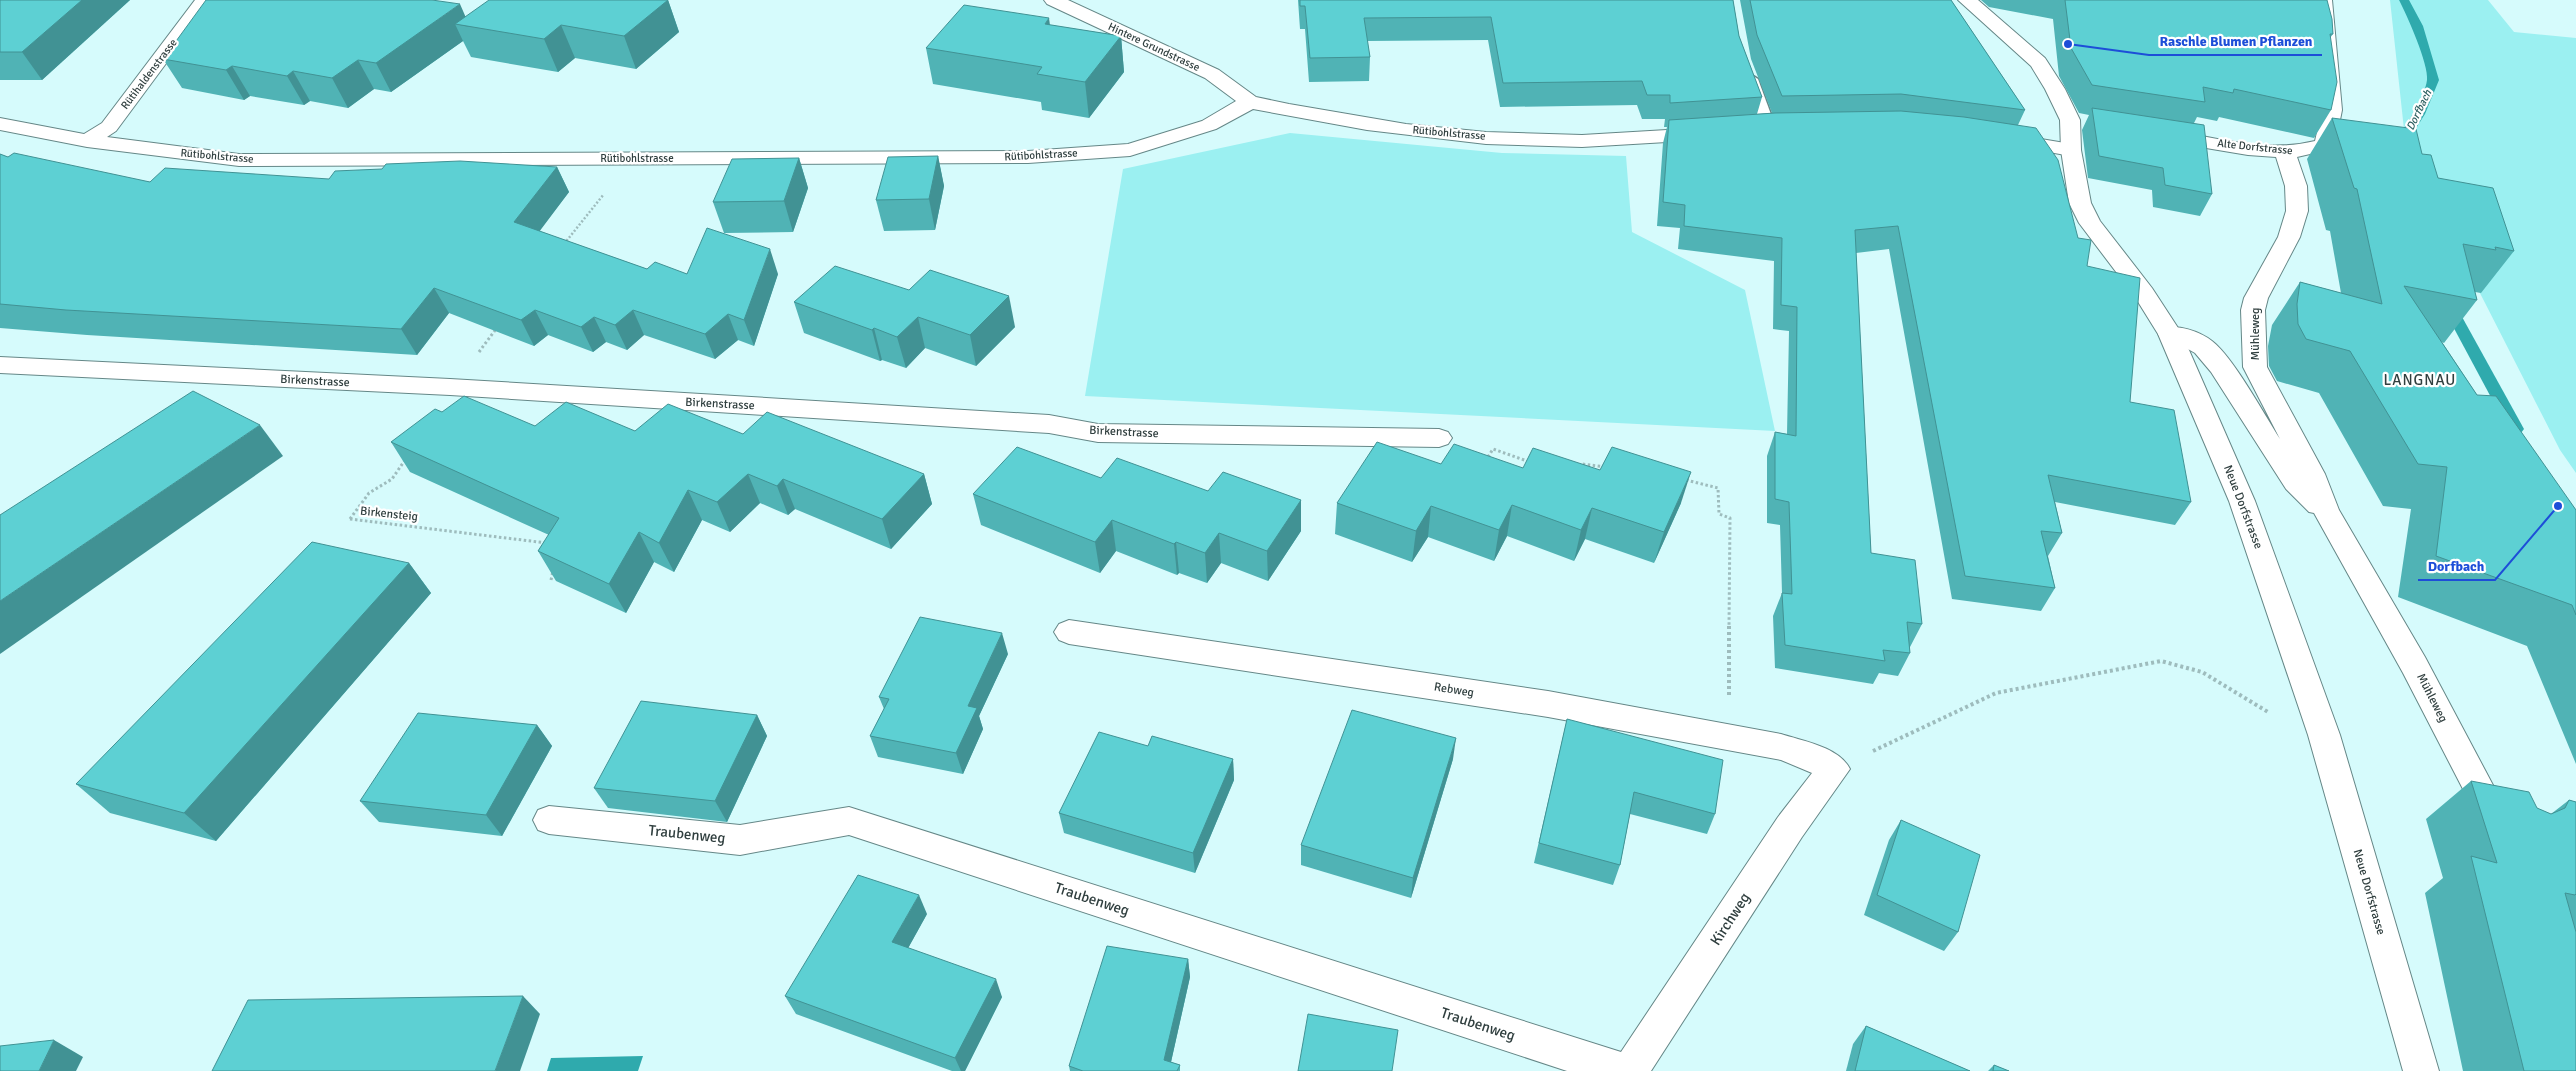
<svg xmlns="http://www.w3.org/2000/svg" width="2576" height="1071" font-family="Signika,sans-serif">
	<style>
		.green { fill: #9bf0f1 }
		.water { fill: #2faaad }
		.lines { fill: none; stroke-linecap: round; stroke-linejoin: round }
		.stream { fill: #2faaad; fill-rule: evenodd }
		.lane-casing { stroke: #658787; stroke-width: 3 }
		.street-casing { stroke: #658787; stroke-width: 2 }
		.secondary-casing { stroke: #658787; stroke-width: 2 }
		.path-far2 { stroke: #9ebcbd; stroke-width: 2.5; stroke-dasharray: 2 2; stroke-linecap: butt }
		.path-far1 { stroke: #9ebcbd; stroke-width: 3; stroke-dasharray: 2.5 2.5; stroke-linecap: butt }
		.path { stroke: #9ebcbd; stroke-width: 4; stroke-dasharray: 3 3; stroke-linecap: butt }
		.lane { fill: #fff; fill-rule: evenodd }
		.street { fill: #fff; fill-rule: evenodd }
		.secondary { fill: #fff; fill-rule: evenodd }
		.wall { fill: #50b3b5 }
		.shaded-wall { fill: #419294 }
		.building { fill: #5dd0d3; stroke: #419294 }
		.labels { text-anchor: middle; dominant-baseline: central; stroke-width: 4.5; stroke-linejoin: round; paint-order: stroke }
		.far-street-label { font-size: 11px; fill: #303f3f; stroke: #fff }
		.far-water-label { font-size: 11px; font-style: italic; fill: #2b5d5e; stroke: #fff }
		.street-label { font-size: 12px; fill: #303f3f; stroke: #fff }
		.quarter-label { font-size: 15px; letter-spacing: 1px; fill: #303f3f; stroke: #fff }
		.near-street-label { font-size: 15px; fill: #303f3f; stroke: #fff }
		.leader { fill: none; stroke: #1d4ed8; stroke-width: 2 }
		.callout-dot { fill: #1d4ed8; stroke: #fff; stroke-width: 2 }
		.callout-label { font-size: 14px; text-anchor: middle; font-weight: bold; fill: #1d4ed8; stroke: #fff; stroke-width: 4.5; stroke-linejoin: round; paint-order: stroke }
	</style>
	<rect width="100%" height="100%" fill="#d6fbfc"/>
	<g class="green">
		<polygon points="2390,0 2488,0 2514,32 2576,38 2576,473 2560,450 2406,148"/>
		<polygon points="1290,133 1502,153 1626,156 1632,232 1745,290 1775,431 1085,396 1123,169"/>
	</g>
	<polygon class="water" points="643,1056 638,1071 547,1071 551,1058"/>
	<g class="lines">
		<g class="stream">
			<path d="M2399,0h10l14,26 16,54 -14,34 -22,35 -4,1 -6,-4c10,-16 32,-48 34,-66 2,-15 -20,-65 -28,-80z"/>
			<polygon points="2449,302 2456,306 2524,429 2521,433 2516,434 2508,429 2442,306"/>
		</g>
		<defs>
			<polygon id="lane" points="1750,74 1758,79 1776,128 1774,131 1768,133 1760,128 1742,79"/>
			<g id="street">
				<polygon points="195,0 213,0 116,131 107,137 239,154 1028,151 1128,144 1202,121 1236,101 1205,78 1047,4 1044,0 1068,0 1219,70 1256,97 1289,104 1406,124 1486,132 1582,135 1701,128 1708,130 1711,134 1708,138 1701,140 1582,147 1486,144 1367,130 1253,109 1216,129 1130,156 1028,163 239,166 87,147 0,130 0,118 84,134 102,123"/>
				<path d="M2314,0h18l10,110 -7,35 -3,4 -35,8 10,29 1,25 -8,26 -32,61 -3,12 2,57 58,107 14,36 86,147 78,147 5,10 -5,10 -11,4 -11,-4 -78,-151 -89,-160 -5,-1 -23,-23 -75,-117 -16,-19 -16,-9 -17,-5 -4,-5 4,-5c16,-5 37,2 50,12 21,16 52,73 68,98l-37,-72 -2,-57 3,-12 34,-61 8,-26 -1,-25 -9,-29 -28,-2 -78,-13 -7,-2 -3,-4 3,-4 7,-2c47,8 98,23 145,11l7,-31z"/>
				<polygon points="2011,134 2071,144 2078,146 2081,150 2078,154 2071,156 2004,144 2001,140 2004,136"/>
				<polygon points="0,357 450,379 1049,415 1098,424 1439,429 1448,432 1452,438 1448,444 1439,447 1098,442 1049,433 450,395 0,373"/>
				<path d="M1069,620l479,71 233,43c22,7 58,13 69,35l-48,68 -151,234h-84l-718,-236 -109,20 -191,-21 -11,-4 -5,-10 5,-10 11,-4 191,19 109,-18 772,245 157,-235 34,-44 -31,-13 -233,-43 -479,-73 -10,-4 -5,-8 5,-8z"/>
			</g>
			<polygon id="secondary" points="1958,0 1978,0 2045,58 2065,89 2080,120 2081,150 2091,203 2100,221 2152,288 2182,334 2255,501 2340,735 2439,1071 2403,1071 2308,735 2229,501 2158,334 2135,297 2079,223 2069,203 2061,150 2060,120 2045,89 2031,66"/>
		</defs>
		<use href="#lane" class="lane-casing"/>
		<use href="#street" class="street-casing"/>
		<use href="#secondary" class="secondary-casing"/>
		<polyline class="path-far2" points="564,244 604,194"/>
		<g class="path-far1">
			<polyline points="479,352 496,329"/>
			<polyline points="1488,457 1493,449 1530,462"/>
			<polyline points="1579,467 1582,464 1606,467"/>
			<polyline points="1686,480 1718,488 1719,514 1730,518 1729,627"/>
			<polyline points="350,519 547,543"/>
			<polyline points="350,519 369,493 392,479 405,460"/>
			<polyline points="551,580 553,571"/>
		</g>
		<g class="path">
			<polyline points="1729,695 1729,626"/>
			<polyline points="1873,751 1996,693 2161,661 2202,672 2268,712"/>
		</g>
		<use href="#lane" class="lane"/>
		<use href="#street" class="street"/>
		<use href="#secondary" class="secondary"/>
	</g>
	<g class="wall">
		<polygon points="0,0 130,0 42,80 0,80"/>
		<polygon points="668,0 679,32 636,69 575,58 558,72 471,57 463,41 391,92 374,89 348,108 310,101 304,105 250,96 244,100 182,88 163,59 466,17"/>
		<polygon points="1298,0 1733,0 1739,36 1762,97 1757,114 1772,113 1751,59 1740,0 1951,0 2025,110 2018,125 2078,238 2130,402 2191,502 2175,525 2055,502 2062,533 2048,556 2055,588 2041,611 1952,599 1889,249 1856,253 1871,553 1922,624 1910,647 1909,647 1910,653 1898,676 1879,673 1873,684 1775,668 1773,616 1782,593 1780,525 1767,523 1767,456 1775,432 1787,434 1789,331 1773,329 1774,261 1678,249 1680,228 1657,226 1663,143 1667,127 1664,127 1665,119 1642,119 1637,105 1500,107 1488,40 1367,41 1370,57 1369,81 1309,82 1305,29 1300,29"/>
		<polygon points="1981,0 2327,0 2333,34 2330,38 2331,110 2314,138 2219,117 2217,121 2197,117 2194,123 2212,194 2200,216 2153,207 2152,190 2088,178 2082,130 2089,115 2079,113 2059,76 2053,19 1989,7"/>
		<polygon points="1050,25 1121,36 1124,72 1089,118 1042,110 1041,102 933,84 926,48"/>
		<polygon points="2332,118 2422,154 2438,178 2514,251 2481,293 2475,292 2477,300 2444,343 2442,342 2477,395 2576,510 2576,764 2527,646 2398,597 2411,509 2383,506 2319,393 2277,381 2269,366 2268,346 2272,325 2300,282 2341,293 2330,231 2326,230 2307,159"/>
		<polygon points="0,154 8,157 150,182 329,179 557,167 569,192 539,231 647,269 687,274 778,274 754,346 738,340 715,359 644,335 627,350 606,342 593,352 548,335 534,346 449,313 417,355 87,335 0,328"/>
		<polygon points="938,156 944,186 935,230 884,231 876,200"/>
		<polygon points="799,158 808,188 793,232 724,233 713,202"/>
		<polygon points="794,302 1015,327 976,366 925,348 906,368 882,360 880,361 804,333"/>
		<polygon points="442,412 535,426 635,431 743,434 924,474 932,504 891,549 795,509 788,515 760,503 730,532 702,520 674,572 654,562 626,613 556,581 538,551 549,535 410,472 391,442"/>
		<polygon points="1441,464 1523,468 1681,503 1654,563 1585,539 1574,561 1507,536 1494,561 1428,537 1412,562 1335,534 1337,503"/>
		<polygon points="1101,478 1208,491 1301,500 1301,531 1268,581 1221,563 1207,583 1179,573 1177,575 1116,551 1100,573 981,525 973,494"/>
		<polygon points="409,563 431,593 216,841 110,813 76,784"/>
		<polygon points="1008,654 979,716 983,729 963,774 878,757 870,736 884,709 879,697"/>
		<polygon points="757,715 767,736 727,822 608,808 594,788"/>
		<polygon points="1567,719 1715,814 1707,834 1630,814 1620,865 1613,885 1534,863"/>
		<polygon points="537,725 552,746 502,836 379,822 360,801"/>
		<polygon points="1148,746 1233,759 1234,780 1195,873 1064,833 1059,813"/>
		<polygon points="1453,759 1411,898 1301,865 1301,845"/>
		<polygon points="2471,781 2551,814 2569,800 2576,802 2576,1071 2463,1071 2425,893 2443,878 2426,819"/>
		<polygon points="1901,820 1958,932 1944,951 1864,915 1889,840"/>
		<polygon points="927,914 908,948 1002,997 965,1071 952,1071 796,1014 785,996"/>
		<polygon points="1188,959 1190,977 1171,1062 1180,1065 1180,1071 1070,1071 1069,1066"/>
		<polygon points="1866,1026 1970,1071 1846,1071 1853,1044"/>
		<polygon points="1994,1065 2009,1071 1988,1071"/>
	</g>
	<g class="shaded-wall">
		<polygon points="82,0 130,0 42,80 22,52"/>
		<polygon points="668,0 679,32 636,69 624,36"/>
		<polygon points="460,4 470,27 455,24 463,41 391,92 376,63"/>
		<polygon points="1049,18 1054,54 1045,24"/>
		<polygon points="561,25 575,58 558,72 544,39"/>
		<polygon points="1121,36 1124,72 1089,118 1085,82"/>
		<polygon points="358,60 374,89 348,108 332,78"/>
		<polygon points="232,66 250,96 244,100 226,70"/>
		<polygon points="293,71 310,101 304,105 287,76"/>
		<polygon points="938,156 944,186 935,230 929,199"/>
		<polygon points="799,158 808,188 793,232 784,201"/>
		<polygon points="557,167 569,192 527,248 514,222"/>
		<polygon points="770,249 778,274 754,346 744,320"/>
		<polygon points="434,288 449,313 417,355 401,329"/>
		<polygon points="1009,296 1015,327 976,366 970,335"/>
		<polygon points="535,310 548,335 534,346 521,320"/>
		<polygon points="633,310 644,335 627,350 615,325"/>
		<polygon points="728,314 738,340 715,359 705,334"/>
		<polygon points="594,317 606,342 593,352 581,327"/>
		<polygon points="918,317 925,348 906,368 897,337"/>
		<polygon points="874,328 882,360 880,361 872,330"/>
		<polygon points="260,425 283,456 0,654 0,601"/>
		<polygon points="1691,472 1681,503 1654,563 1664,532"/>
		<polygon points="748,474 760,503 730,532 717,502"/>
		<polygon points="924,474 932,504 891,549 882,519"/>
		<polygon points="783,479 795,509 788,515 777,486"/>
		<polygon points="688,490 702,520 674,572 659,543"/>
		<polygon points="1301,500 1301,531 1268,581 1267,551"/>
		<polygon points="1512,505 1507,536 1494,561 1499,530"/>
		<polygon points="1431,506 1428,537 1412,562 1416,531"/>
		<polygon points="1592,508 1585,539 1574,561 1581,530"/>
		<polygon points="1112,520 1116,551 1100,573 1095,542"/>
		<polygon points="639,532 654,562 626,613 609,584"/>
		<polygon points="1219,533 1221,563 1207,583 1205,553"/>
		<polygon points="1176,542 1179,573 1177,575 1174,544"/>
		<polygon points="409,563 431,593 216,841 184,813"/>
		<polygon points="1002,633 1008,654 979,716 983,729 963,774 956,753 968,706"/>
		<polygon points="757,715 767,736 727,822 715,801"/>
		<polygon points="537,725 552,746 502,836 486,815"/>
		<polygon points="1456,738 1453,759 1411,898 1413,878"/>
		<polygon points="1233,759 1234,780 1195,873 1193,853"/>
		<polygon points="919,895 927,914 901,961 892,942"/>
		<polygon points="1188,959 1190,977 1169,1071 1164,1060"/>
		<polygon points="996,979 1002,997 965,1071 961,1071 955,1058"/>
		<polygon points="523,996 540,1014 520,1071 495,1071"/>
		<polygon points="54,1040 83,1057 76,1071 39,1071"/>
	</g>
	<g class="building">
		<polygon points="0,0 82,0 22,52 0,52"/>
		<polygon points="206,0 432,0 460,4 376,63 358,60 332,78 293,71 287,76 232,66 226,70 163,59"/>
		<polygon points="489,0 668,0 624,36 561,25 544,39 455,24"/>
		<polygon points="1300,0 1733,0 1739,36 1762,97 1670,103 1670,95 1647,95 1642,81 1503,83 1491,17 1364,18 1370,57 1310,58 1305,6 1300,6"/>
		<polygon points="1750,0 1951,0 2025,110 1901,94 1782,96 1757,35"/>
		<polygon points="2065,0 2327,0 2332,19 2333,34 2330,34 2337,82 2331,110 2234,89 2233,93 2203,87 2205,102 2092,85 2071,48"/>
		<polygon points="964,5 1049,18 1045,24 1121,36 1085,82 1037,74 1042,67 926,48"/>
		<polygon points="2092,108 2204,125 2212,194 2165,185 2163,168 2099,156"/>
		<polygon points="1901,111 1964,117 2036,128 2058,160 2078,238 2091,240 2087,266 2140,278 2130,402 2174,410 2191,502 2048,475 2062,533 2041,531 2055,588 1965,576 1898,226 1855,230 1871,553 1915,560 1922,624 1907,622 1910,653 1883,650 1885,661 1785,645 1782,593 1792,594 1789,502 1775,499 1775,432 1796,436 1797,307 1781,305 1782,238 1684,226 1685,205 1663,202 1669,120 1775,113"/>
		<polygon points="2332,118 2416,129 2422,154 2431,155 2438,178 2493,188 2514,251 2495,247 2496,250 2463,244 2477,300 2404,286 2477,395 2496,396 2576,510 2576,615 2572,605 2436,556 2447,467 2418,464 2350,351 2306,339 2298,324 2297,304 2300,282 2382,304 2357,189 2354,188"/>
		<polygon points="14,153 150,182 165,168 329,179 335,171 382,169 386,164 460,161 557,167 514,222 647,269 655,262 687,274 707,228 770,249 744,320 728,314 705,334 633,310 615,325 594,317 581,327 535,310 521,320 434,288 401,329 66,310 0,304 0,154 8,157"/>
		<polygon points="938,156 929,199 876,200 888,157"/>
		<polygon points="799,158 784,201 713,202 732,159"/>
		<polygon points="835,266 909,290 930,270 1009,296 970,335 918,317 897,337 874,328 872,330 794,302"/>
		<polygon points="193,391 260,425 0,601 0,515"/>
		<polygon points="464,396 535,426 566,402 635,431 668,404 743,434 767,412 924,474 882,519 783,479 777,486 748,474 717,502 688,490 659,543 639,532 609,584 538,551 559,518 391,442 435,409 442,412"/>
		<polygon points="1377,442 1441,464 1454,444 1523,468 1533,448 1600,470 1612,447 1691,472 1664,532 1592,508 1581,530 1512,505 1499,530 1431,506 1416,531 1337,503"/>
		<polygon points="1017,447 1101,478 1117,458 1208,491 1223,472 1301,500 1267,551 1219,533 1205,553 1176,542 1174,544 1112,520 1095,542 973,494"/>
		<polygon points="312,542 409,563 184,813 76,784"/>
		<polygon points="920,617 1002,633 968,706 977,708 956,753 870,736 889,699 879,697"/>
		<polygon points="641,701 757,715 715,801 594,788"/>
		<polygon points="1352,710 1456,738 1413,878 1301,845"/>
		<polygon points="418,713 537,725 486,815 360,801"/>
		<polygon points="1567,719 1723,760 1715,814 1634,792 1620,865 1539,843"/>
		<polygon points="1099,732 1148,746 1152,736 1233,759 1193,853 1059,813"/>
		<polygon points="2471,781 2529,792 2537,808 2551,814 2565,808 2569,800 2576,802 2576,894 2575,895 2565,893 2576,932 2576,1071 2524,1071 2471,856 2497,863"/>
		<polygon points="1901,820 1980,855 1958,932 1877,895"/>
		<polygon points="858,875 919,895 892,942 996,979 955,1058 785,996"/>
		<polygon points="1107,946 1188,959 1164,1060 1180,1065 1177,1071 1083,1071 1069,1066"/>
		<polygon points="523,996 495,1071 212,1071 248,1000"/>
		<polygon points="1308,1014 1398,1030 1392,1071 1298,1071"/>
		<polygon points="1866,1026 1970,1071 1855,1071"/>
		<polygon points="54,1040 39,1071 0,1071 0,1046"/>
		<polygon points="1994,1065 2009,1071 1993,1071"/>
	</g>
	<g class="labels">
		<g class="far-street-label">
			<text transform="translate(1154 47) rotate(25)">Hintere Grundstrasse</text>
			<text transform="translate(149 74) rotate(-53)">Rütihaldenstrasse</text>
			<text transform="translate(1449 133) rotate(5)">Rütibohlstrasse</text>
			<text transform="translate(2255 147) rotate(6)">Alte Dorfstrasse</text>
			<text transform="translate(1041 155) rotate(-3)">Rütibohlstrasse</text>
			<text transform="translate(217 156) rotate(5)">Rütibohlstrasse</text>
			<text x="637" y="158">Rütibohlstrasse</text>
		</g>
		<g class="far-water-label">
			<text transform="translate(2419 110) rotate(-64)">Dorfbach</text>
		</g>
		<g class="street-label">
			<text transform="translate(2255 334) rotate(-90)">Mühleweg</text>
			<text transform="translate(315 381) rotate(3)">Birkenstrasse</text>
			<text transform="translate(720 404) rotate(3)">Birkenstrasse</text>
			<text transform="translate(1124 432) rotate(3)">Birkenstrasse</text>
			<text transform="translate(2243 507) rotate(69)">Neue Dorfstrasse</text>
			<text transform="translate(389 514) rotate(6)">Birkensteig</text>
			<text transform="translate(1454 690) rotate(9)">Rebweg</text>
			<text transform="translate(2432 698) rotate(63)">Mühleweg</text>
			<text transform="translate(2369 892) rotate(74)">Neue Dorfstrasse</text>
		</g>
		<g class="quarter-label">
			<text x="2420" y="380">LANGNAU</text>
		</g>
		<g class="near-street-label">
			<text transform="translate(687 834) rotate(6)">Traubenweg</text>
			<text transform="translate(1092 899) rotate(18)">Traubenweg</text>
			<text transform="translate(1730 919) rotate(-57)">Kirchweg</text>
			<text transform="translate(1478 1024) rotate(18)">Traubenweg</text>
		</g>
	</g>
	<path class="leader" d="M2068 44L2149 55H2322M2558 506L2495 580H2418"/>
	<g class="callout-dot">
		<circle cx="2068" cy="44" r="5"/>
		<circle cx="2558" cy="506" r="5"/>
	</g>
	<g class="callout-label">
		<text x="2236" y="46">Raschle Blumen Pflanzen</text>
		<text x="2456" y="571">Dorfbach</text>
	</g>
</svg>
